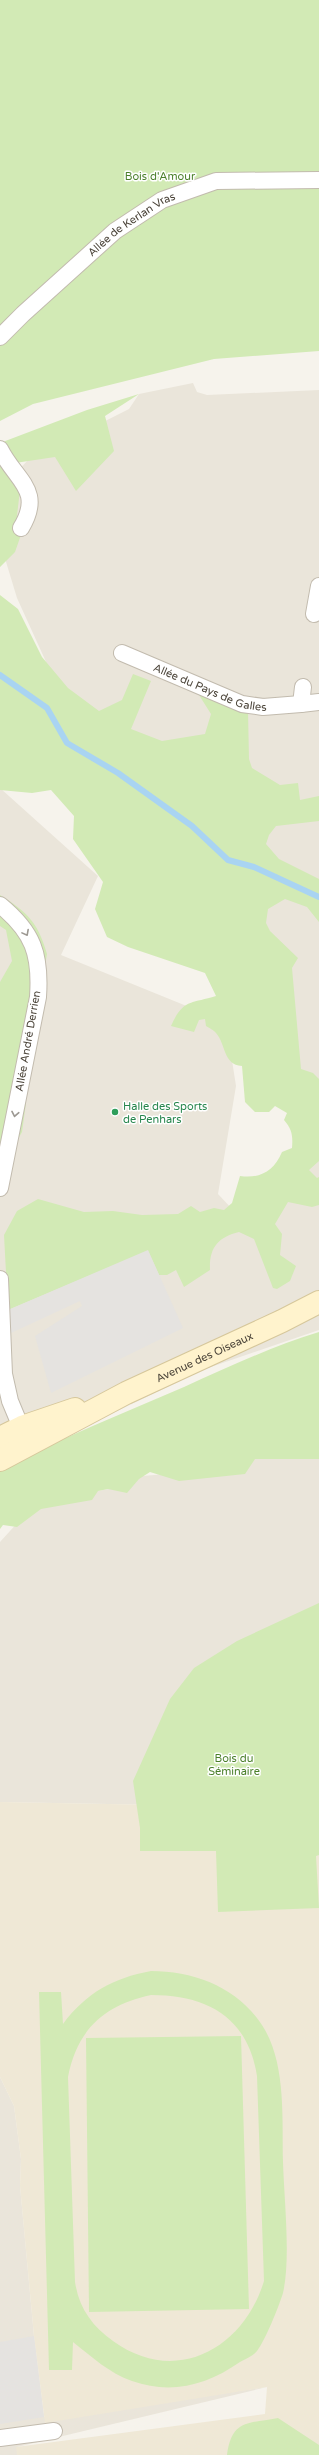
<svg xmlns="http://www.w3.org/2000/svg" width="319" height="2455" font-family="'Varela Round',sans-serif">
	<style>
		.residential { fill: #eae5da }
		.education { fill: #efe8d6 }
		.green { fill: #d2eab5; fill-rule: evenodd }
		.parking { fill: #e5e3e0 }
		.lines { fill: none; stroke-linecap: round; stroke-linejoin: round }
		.stream { stroke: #a9d4f2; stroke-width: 6 }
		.minor-casing { stroke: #c2bbae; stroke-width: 18 }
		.secondary-casing { stroke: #d6c79b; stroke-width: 24 }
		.minor { stroke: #fff; stroke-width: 16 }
		.secondary { stroke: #fff3cd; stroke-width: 22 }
		.oneway { stroke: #9c9892 }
		.leisure-dot { fill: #2e9e5b; stroke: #fff; stroke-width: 1.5 }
		.labels { text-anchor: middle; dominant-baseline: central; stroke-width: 3; stroke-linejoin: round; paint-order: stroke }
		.park-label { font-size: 11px; fill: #4a7f2a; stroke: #fff }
		.street-label { font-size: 11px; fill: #4b4439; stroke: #fff }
		.leisure-label { font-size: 11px; fill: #27864d; stroke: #fff; text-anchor: start }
	</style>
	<rect width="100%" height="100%" fill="#f6f3ec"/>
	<g class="residential">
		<polygon points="193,383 197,392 207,395 319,390 319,1330 205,1369 0,1467 0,788 98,876 61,955 226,1022 236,1086 218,1194 249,1227 308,1142 52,675 17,598 0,542 0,490 28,460 129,409 139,394"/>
		<polygon points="319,1453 319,1808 0,1802 0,1542 20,1520 52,1499 126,1486 131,1477 235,1468 241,1454"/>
		<polygon points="0,2077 14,2106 21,2159 20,2186 34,2336 44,2417 267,2387 17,2447 17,2455 0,2455"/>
	</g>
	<polygon class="education" points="0,1802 319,1808 319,2455 17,2455 16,2447 265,2414 267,2387 45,2423 34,2336 20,2186 21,2159 14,2106 0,2077"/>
	<g class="green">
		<polygon points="0,0 319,0 319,351 214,359 33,404 0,421"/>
		<polygon points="139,394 105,416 114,451 76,491 55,457 15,463 0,443 87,410"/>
		<polygon points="0,466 10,476 20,490 16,524 22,532 15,552 0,567"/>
		<path d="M0,595l18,14 24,48 26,31 31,23 23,-11 11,-26 18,7 -20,48 31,12 43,-7 6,-20 -12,-19 49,16 1,48 3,9 28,17 18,-2 2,17 19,-4v25l-43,5 -7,9 -3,9 13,15 40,20v43l-12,-15 -22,-8 -17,10 -2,14 4,8 28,27 -6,10 9,101 12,4 6,6v82l-10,9 8,8 2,-1v28l-7,2 -24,-5 -13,22 7,10 -2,21 16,11 -6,15 -13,8 -4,-1 -19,-49 -15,-7c-21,5 -30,16 -29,38l-26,17 -8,-17 -9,5h-8l-11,-24 -140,59 -4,-75 13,-24 21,-12 46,13 29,-1 29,4 36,-1 13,-8 9,6 14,-4 10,2 8,-7 8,-27c20,3 34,-5 42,-24l10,-4c1,-12 0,-19 -8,-28l3,-7 -12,-7 -6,6h-14l-10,-10 -3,-36c-19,-1 -16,-22 -26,-33 -2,-3 -7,-5 -10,-7l-1,-7 -6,1 -5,12 -23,-6c12,-27 19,-22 45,-30l-11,-23 -77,-26 -21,-10 -12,-28 8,-27 -30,-43 1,-23 -23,-26 -19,3 -32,-3z"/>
		<path d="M0,895c27,17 38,27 47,59l-21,121v28l-4,29 -22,39v-189l12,-21 -6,-31 -6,-4z"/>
		<path d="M319,1332v127h-64l-10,15 -66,7 -29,-9 -11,7 -12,14 -19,-4 -10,2 -6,9 -51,9 -24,18 -14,-2 -3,4v-58l3,-3c59,-30 120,-55 181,-81 44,-20 89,-41 135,-55z"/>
		<polygon points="319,1603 319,1855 316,1856 319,1908 218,1912 216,1851 140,1851 140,1828 133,1781 170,1699 194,1668 237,1641"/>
		<path d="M151,1971c46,0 90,18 114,59 21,37 17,90 18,132 1,37 8,96 0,131 -4,13 -18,48 -26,58 -4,5 -12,8 -17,11 -33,23 -69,33 -108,19 -23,-8 -40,-24 -59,-39l-1,28h-23l-10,-378h22l2,32c23,-31 50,-46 88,-53zM151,1995c57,0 97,23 106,81l7,205c-21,69 -89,105 -151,60 -21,-15 -34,-33 -38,-59l-7,-205c9,-47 36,-72 83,-82z"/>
		<polygon points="241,2036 249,2309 89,2312 86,2038"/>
		<path d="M278,2418l41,27v10h-92c5,-36 21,-31 51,-37z"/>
	</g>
	<g class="parking">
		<polygon points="148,1250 183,1328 51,1393 35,1336 82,1306 80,1301 11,1333 8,1310"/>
		<polygon points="34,2336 44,2417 0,2424 0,2342"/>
	</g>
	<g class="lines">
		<polyline class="stream" points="0,675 47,708 67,743 118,773 192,826 228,860 254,867 319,897"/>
		<defs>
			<g id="minor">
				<path id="s1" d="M0,337l23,-23 92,-83 47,-31 54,-19 103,-1"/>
				<path d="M0,449c16,32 44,41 21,79"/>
				<polyline points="314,614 319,586"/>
				<path id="s2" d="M122,653l120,51 21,3 38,-3"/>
				<polyline points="303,687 301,704 319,702"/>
				<path d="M0,905c33,27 41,49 38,92l-38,191"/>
				<polyline points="0,1279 4,1374 10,1401 25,1437"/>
				<polyline points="0,2438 54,2431"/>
			</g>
			<g id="secondary">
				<polyline points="0,1438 22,1427 75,1409"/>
				<path id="s3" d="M0,1460l126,-67 156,-72 37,-19"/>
			</g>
		</defs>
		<use href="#minor" class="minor-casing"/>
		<use href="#secondary" class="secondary-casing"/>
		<use href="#minor" class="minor"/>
		<use href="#secondary" class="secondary"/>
	</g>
	<defs><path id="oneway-chevron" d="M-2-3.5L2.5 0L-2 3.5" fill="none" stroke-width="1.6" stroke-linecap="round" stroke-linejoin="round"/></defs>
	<g class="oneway">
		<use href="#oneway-chevron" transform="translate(26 933) rotate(62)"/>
		<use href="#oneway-chevron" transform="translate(15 1114) rotate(101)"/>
	</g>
	<circle class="leisure-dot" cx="115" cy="1112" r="4"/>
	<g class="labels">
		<g class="park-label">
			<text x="160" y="176">Bois d'Amour</text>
			<text x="234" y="1758">Bois du<tspan x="234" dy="13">Séminaire</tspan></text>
		</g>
		<g class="street-label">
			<text stroke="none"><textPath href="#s1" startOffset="174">Allée de Kerlan Vras</textPath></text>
			<text stroke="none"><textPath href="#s2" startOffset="95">Allée du Pays de Galles</textPath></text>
			<text transform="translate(28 1041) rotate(-80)">Allée André Derrien</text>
			<text stroke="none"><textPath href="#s3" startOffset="229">Avenue des Oiseaux</textPath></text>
		</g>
		<g class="leisure-label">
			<text x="123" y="1106">Halle des Sports<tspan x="123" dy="13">de Penhars</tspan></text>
		</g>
	</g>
</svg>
